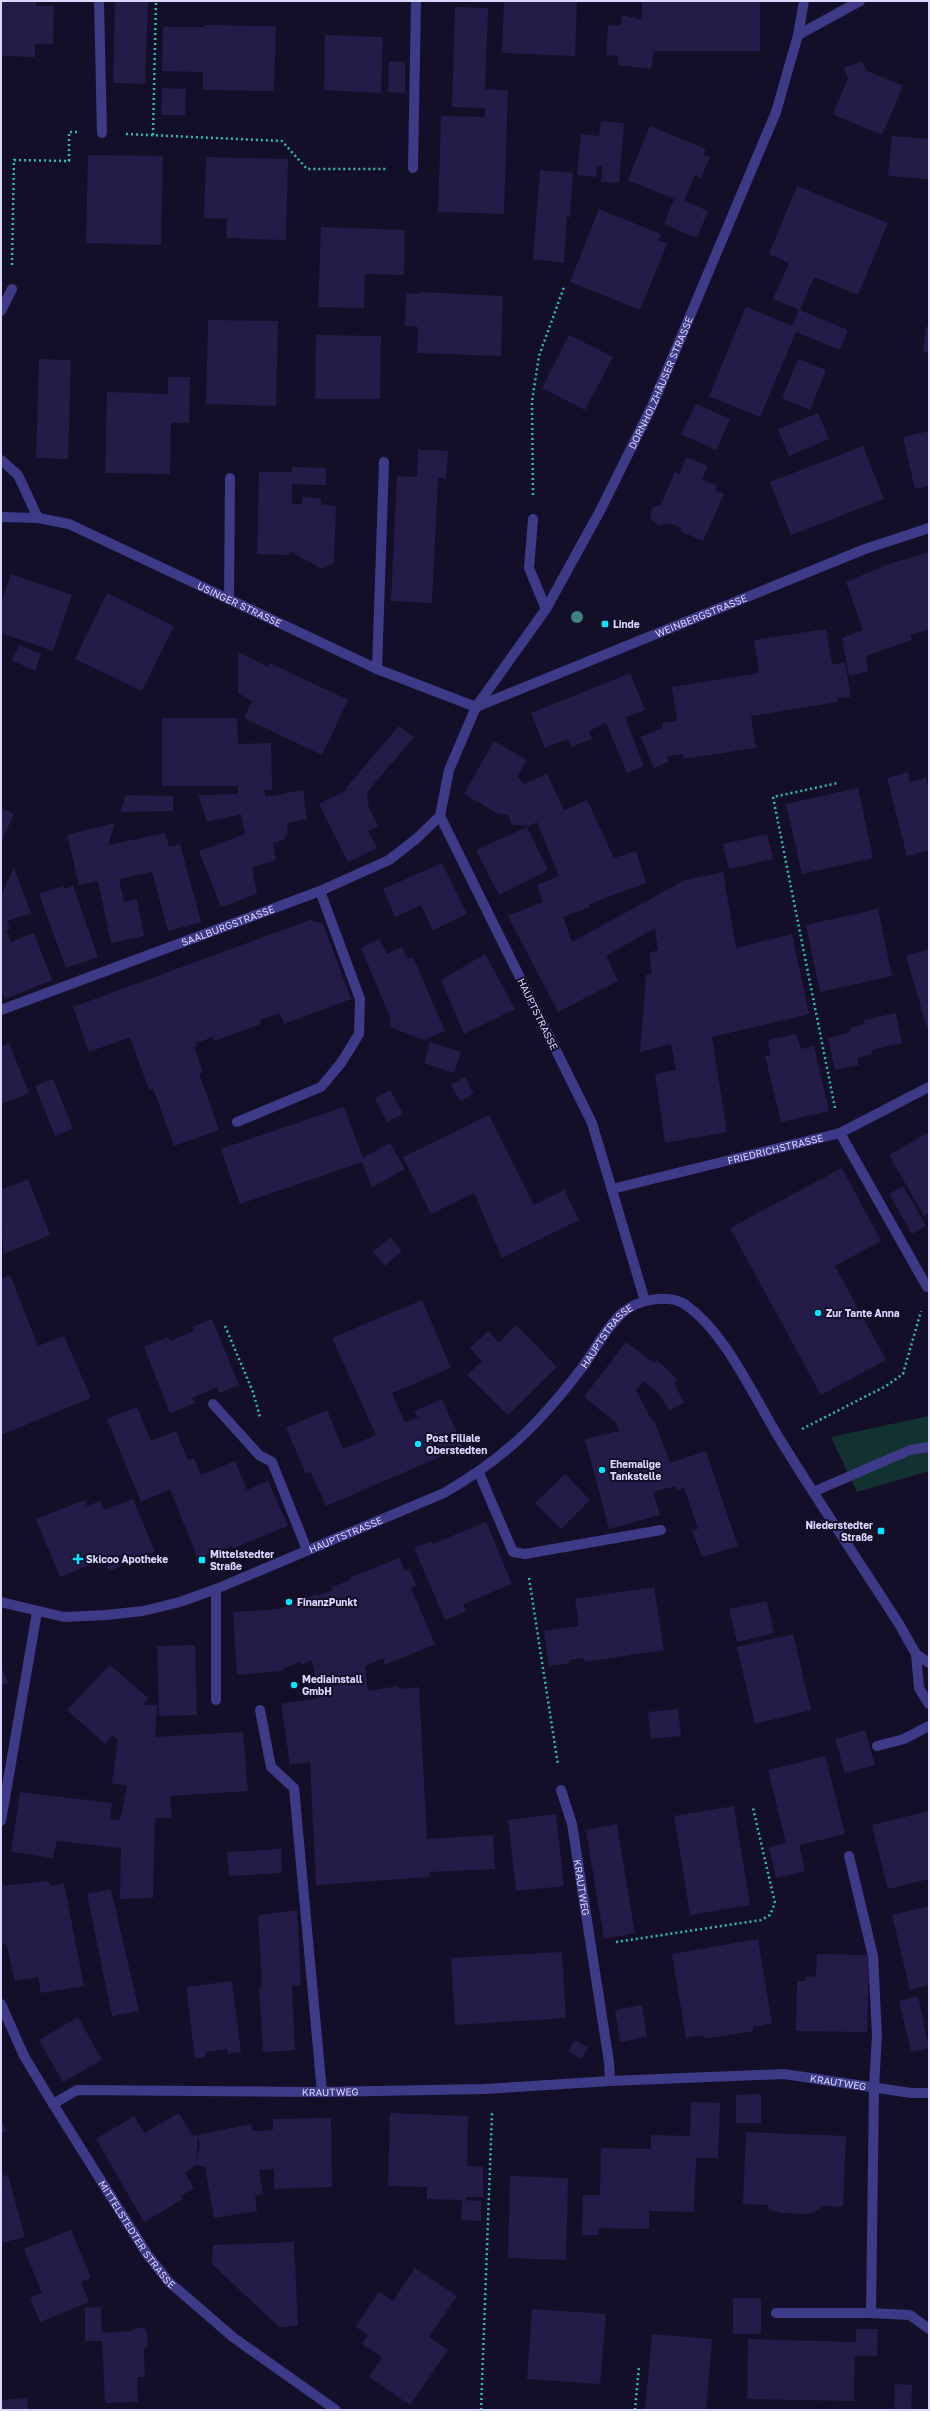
<svg xmlns="http://www.w3.org/2000/svg" width="930" height="2411" font-family="'Golos Text',sans-serif">
	<style>
		.green { fill: #123231 }
		.building { fill: #251b49; fill-rule: evenodd }
		.lines { fill: none; stroke-linecap: round; stroke-linejoin: round }
		.path { stroke: #2ebcb4; stroke-width: 2.5; stroke-dasharray: 2 3; stroke-linecap: butt }
		.service { stroke: #3d3a88; stroke-width: 10 }
		.minor { stroke: #3d3a88; stroke-width: 10 }
		.tertiary { stroke: #3d3a88; stroke-width: 10 }
		.tree { fill: #3e837d }
		.poi-dot { fill: #03e4ff; stroke: #140f28; stroke-width: 1.5 }
		.labels { text-anchor: middle; dominant-baseline: central; stroke-width: 4; stroke-linejoin: round; paint-order: stroke }
		.street-label { font-size: 10px; fill: #dbd7ff; stroke: #140f28 }
		.poi-label { font-size: 10px; font-weight: bold; fill: #dbd7ff; stroke: #140f28; text-anchor: start }
	</style>
	<rect width="100%" height="100%" fill="#140f28"/>
	<polygon class="green" points="929,1416 929,1471 857,1492 831,1437"/>
	<g class="building">
		<polygon points="1,1 36,1 36,6 54,6 53,44 35,44 35,57 1,56"/>
		<polygon points="115,1 148,1 145,84 113,83"/>
		<polygon points="504,1 577,1 575,56 502,53"/>
		<polygon points="642,1 760,1 760,51 654,51 651,69 618,65 618,56 606,55 608,25 620,26 622,15 642,20"/>
		<polygon points="455,7 488,8 485,89 508,90 504,214 438,212 441,116 485,117 485,108 452,107"/>
		<polygon points="204,25 276,26 274,91 203,90 203,72 162,71 163,27 204,27"/>
		<polygon points="325,35 383,37 381,93 324,90"/>
		<polygon points="389,61 405,62 405,93 388,92"/>
		<polygon points="862,61 867,71 903,86 882,135 833,114 848,78 844,68"/>
		<polygon points="162,88 186,89 185,115 161,115"/>
		<polygon points="601,121 624,123 619,183 601,182 602,166 597,166 596,177 577,175 581,134 599,136"/>
		<polygon points="650,126 706,149 703,154 710,157 701,178 695,175 684,201 708,211 697,238 664,224 674,199 628,180"/>
		<polygon points="892,136 929,139 928,179 888,176"/>
		<polygon points="88,155 163,156 161,245 86,243"/>
		<polygon points="206,157 288,159 286,240 226,238 227,219 204,218"/>
		<polygon points="540,170 573,173 570,217 567,217 564,263 533,259"/>
		<polygon points="797,186 888,223 858,295 814,277 800,310 848,330 840,350 796,332 760,417 709,396 746,307 792,326 799,310 773,299 789,263 769,254"/>
		<polygon points="599,209 661,234 658,240 667,244 640,310 570,282"/>
		<polygon points="321,227 405,230 404,275 365,274 364,308 318,307"/>
		<polygon points="420,292 503,296 501,356 417,353 418,327 405,326 406,293 420,294"/>
		<polygon points="208,320 278,321 276,406 206,404"/>
		<polygon points="926,327 929,327 929,352 923,351"/>
		<polygon points="316,335 381,336 380,399 315,399"/>
		<polygon points="569,335 613,357 585,410 542,388"/>
		<polygon points="39,359 71,360 68,459 36,458"/>
		<polygon points="798,359 826,370 810,410 782,398"/>
		<polygon points="168,377 190,377 189,423 171,423 170,474 105,473 107,392 168,394"/>
		<polygon points="696,404 730,419 716,450 681,434"/>
		<polygon points="818,413 829,439 789,456 778,429"/>
		<polygon points="929,431 929,486 915,489 903,437"/>
		<polygon points="863,446 884,499 791,535 770,482"/>
		<polygon points="418,449 448,451 446,479 438,478 432,603 391,601 397,476 417,477"/>
		<polygon points="686,457 708,466 702,479 717,486 715,490 724,494 703,541 680,531 682,528 669,523 659,526 650,519 652,508 661,505 675,472 679,474"/>
		<polygon points="292,467 326,468 326,485 292,484 292,504 302,504 302,497 321,498 321,504 336,506 334,563 322,569 291,552 290,555 257,554 259,472 292,472"/>
		<polygon points="929,552 929,629 910,635 912,640 866,656 868,671 849,676 842,638 863,630 846,582 889,564"/>
		<polygon points="11,574 72,595 53,651 1,633 1,602"/>
		<polygon points="107,593 174,626 142,691 75,659"/>
		<polygon points="826,629 832,665 845,662 851,697 837,698 838,702 751,716 756,748 683,759 683,754 667,756 668,762 654,768 641,737 663,728 662,723 677,721 672,687 759,673 754,640"/>
		<polygon points="19,645 41,654 35,671 12,660"/>
		<polygon points="238,652 268,667 270,663 348,700 322,755 244,718 252,701 238,693"/>
		<polygon points="630,673 645,710 625,718 644,766 627,773 606,723 589,731 592,739 571,747 568,739 545,748 531,713"/>
		<polygon points="162,718 237,718 238,744 271,743 272,790 264,790 266,797 303,790 307,819 287,823 288,833 284,840 273,843 276,860 252,867 257,894 221,907 199,851 245,834 241,814 207,822 198,795 238,794 238,786 162,786"/>
		<polygon points="399,726 414,737 367,792 369,808 378,826 368,831 377,848 348,862 319,804 347,790 346,788"/>
		<polygon points="494,741 527,760 517,776 524,784 547,774 564,810 587,800 614,858 636,851 646,883 589,904 590,907 563,917 572,942 685,880 723,872 736,948 792,934 809,1014 712,1037 727,1132 665,1143 655,1074 676,1070 671,1044 640,1052 646,975 652,973 649,953 658,950 655,928 606,956 618,981 558,1012 508,916 543,902 537,885 559,876 537,822 529,826 511,825 509,815 497,813 464,794"/>
		<polygon points="908,772 910,782 926,778 929,791 929,850 907,856 887,778"/>
		<polygon points="858,788 873,858 802,874 786,804"/>
		<polygon points="126,795 173,796 173,811 120,812"/>
		<polygon points="1,808 14,814 1,843"/>
		<polygon points="115,823 108,845 165,833 169,847 180,844 201,922 168,931 152,872 119,879 124,902 137,899 144,936 111,943 98,881 79,885 67,835"/>
		<polygon points="527,827 548,870 499,895 476,850"/>
		<polygon points="767,834 773,859 729,869 723,844"/>
		<polygon points="442,863 467,914 433,930 421,905 395,917 383,889"/>
		<polygon points="14,868 31,913 7,921 10,929 6,930 11,942 34,933 52,980 5,999 4,995 1,996 1,895"/>
		<polygon points="63,886 64,889 73,886 98,957 66,968 39,894"/>
		<polygon points="878,909 892,976 820,992 806,925"/>
		<polygon points="310,920 323,924 351,999 284,1024 280,1013 260,1020 261,1024 214,1041 213,1037 196,1043 197,1046 194,1047 203,1072 199,1073 219,1130 174,1146 153,1088 149,1090 130,1037 89,1052 73,1007"/>
		<polygon points="379,939 387,954 402,947 408,959 413,957 445,1031 424,1040 390,1027 390,1017 361,948"/>
		<polygon points="929,949 929,1027 927,1028 906,956"/>
		<polygon points="485,954 515,1009 464,1034 441,980"/>
		<polygon points="896,1013 902,1043 871,1050 872,1054 857,1058 859,1065 835,1070 828,1038 851,1032 850,1028 865,1024 864,1020"/>
		<polygon points="796,1034 801,1049 814,1046 829,1111 781,1122 765,1056 770,1056 768,1040"/>
		<polygon points="430,1042 461,1052 454,1073 424,1063"/>
		<polygon points="9,1043 29,1093 1,1104 1,1046"/>
		<polygon points="465,1077 474,1094 460,1101 451,1085"/>
		<polygon points="53,1079 73,1129 55,1136 35,1086"/>
		<polygon points="390,1090 403,1114 387,1122 375,1098"/>
		<polygon points="344,1107 363,1158 390,1143 405,1169 372,1187 362,1162 240,1204 221,1149"/>
		<polygon points="489,1115 534,1205 564,1190 579,1220 502,1258 474,1193 431,1214 403,1157"/>
		<polygon points="929,1132 929,1213 924,1216 889,1155"/>
		<polygon points="842,1168 881,1241 835,1266 886,1360 821,1395 730,1228"/>
		<polygon points="28,1179 50,1235 3,1254 1,1190"/>
		<polygon points="903,1186 926,1226 912,1234 889,1194"/>
		<polygon points="390,1237 402,1251 385,1266 373,1252"/>
		<polygon points="10,1275 38,1346 64,1336 91,1398 1,1435 1,1279"/>
		<polygon points="422,1300 451,1368 392,1393 405,1423 418,1417 414,1411 442,1399 463,1447 326,1506 311,1472 306,1474 286,1428 327,1410 343,1449 376,1435 332,1338"/>
		<polygon points="212,1319 239,1385 219,1393 217,1387 192,1398 195,1403 170,1413 144,1347 168,1337 170,1341 194,1331 192,1327"/>
		<polygon points="516,1325 557,1367 508,1415 467,1375 482,1361 470,1348 488,1331 499,1343"/>
		<polygon points="626,1342 654,1363 657,1360 677,1379 674,1383 684,1403 669,1410 659,1394 644,1381 636,1390 652,1421 654,1420 670,1463 706,1451 738,1546 702,1557 692,1530 698,1529 684,1488 677,1490 676,1486 653,1492 660,1515 609,1529 585,1439 619,1431 614,1419 614,1421 584,1397"/>
		<polygon points="137,1407 151,1441 176,1431 188,1460 194,1458 201,1475 235,1461 247,1490 268,1481 288,1526 234,1548 231,1546 198,1559 170,1489 141,1502 107,1419"/>
		<polygon points="565,1474 590,1500 561,1529 535,1503"/>
		<polygon points="133,1499 155,1552 109,1571 105,1559 60,1577 36,1519 85,1500 87,1506 100,1501 104,1510"/>
		<polygon points="486,1522 512,1584 463,1604 466,1611 445,1620 414,1548 432,1541 433,1544"/>
		<polygon points="399,1558 405,1571 409,1569 416,1586 411,1588 435,1644 385,1665 383,1658 365,1666 368,1691 398,1686 398,1689 419,1687 427,1839 493,1835 495,1869 429,1872 430,1877 316,1885 310,1762 290,1765 281,1704 319,1698 312,1660 302,1665 300,1662 283,1669 283,1671 237,1675 233,1612 279,1609 317,1594 318,1596 333,1590 332,1587 350,1580 350,1578"/>
		<polygon points="654,1587 664,1650 584,1662 584,1658 569,1660 570,1663 549,1666 544,1631 579,1626 575,1599"/>
		<polygon points="767,1601 774,1633 737,1642 729,1609"/>
		<polygon points="793,1634 811,1710 755,1724 737,1647"/>
		<polygon points="195,1645 197,1715 159,1716 157,1646"/>
		<polygon points="110,1665 148,1698 142,1705 157,1705 155,1737 243,1732 248,1791 170,1796 172,1818 155,1818 153,1898 120,1899 121,1848 57,1841 53,1858 11,1852 20,1792 112,1803 110,1819 120,1820 127,1786 112,1783 118,1740 113,1735 105,1744 67,1710"/>
		<polygon points="1,1666 8,1683 1,1686"/>
		<polygon points="678,1709 681,1736 651,1739 648,1712"/>
		<polygon points="865,1730 875,1765 845,1773 835,1739"/>
		<polygon points="825,1756 845,1834 799,1845 805,1871 776,1878 769,1847 786,1843 768,1770"/>
		<polygon points="734,1806 750,1905 690,1915 674,1816"/>
		<polygon points="929,1811 929,1879 888,1889 872,1825"/>
		<polygon points="556,1814 564,1886 516,1891 508,1820"/>
		<polygon points="617,1824 635,1933 604,1939 586,1830"/>
		<polygon points="281,1849 282,1873 229,1876 227,1852"/>
		<polygon points="48,1881 50,1886 64,1883 84,1986 41,1993 38,1977 15,1981 6,1943 2,1944 1,1936 1,1886"/>
		<polygon points="111,1889 139,2011 112,2016 87,1894"/>
		<polygon points="929,1906 929,1985 910,1990 892,1915"/>
		<polygon points="297,1910 301,1985 292,1986 295,2050 263,2052 259,1987 262,1988 258,1915"/>
		<polygon points="758,1939 772,2023 753,2027 753,2031 704,2039 703,2035 686,2038 672,1954"/>
		<polygon points="562,1952 566,2018 455,2025 451,1958"/>
		<polygon points="817,1954 869,1955 867,2032 796,2031 797,1981 805,1981 806,1976 816,1977"/>
		<polygon points="232,1981 241,2052 228,2054 227,2049 205,2052 206,2057 195,2058 186,1987"/>
		<polygon points="918,1996 929,2048 911,2052 899,2001"/>
		<polygon points="642,2005 647,2037 620,2042 615,2010"/>
		<polygon points="78,2017 102,2060 63,2082 39,2040"/>
		<polygon points="575,2040 588,2048 581,2059 568,2051"/>
		<polygon points="761,2094 761,2123 736,2123 736,2095"/>
		<polygon points="691,2102 720,2103 718,2158 696,2158 694,2212 649,2211 649,2229 599,2228 599,2235 582,2235 583,2195 600,2195 601,2148 651,2149 651,2135 690,2136"/>
		<path d="M179,2113l14,23 58,-12 2,7 20,-1v-11l58,-1 1,69 -58,2v-20l-15,1 4,24 -8,1 2,16 -43,7 -9,-51 -9,-2 -11,8 9,15 -13,8 2,3 -39,23 -48,-83 38,-23 10,17zM198,2134l2,12 -4,19z"/>
		<polygon points="390,2113 468,2116 467,2166 483,2167 483,2197 466,2197 465,2200 427,2199 427,2187 388,2186"/>
		<polygon points="1,2119 6,2131 1,2133"/>
		<polygon points="746,2132 846,2136 843,2207 820,2206 820,2209 809,2214 781,2213 769,2209 768,2205 743,2204"/>
		<polygon points="1,2168 4,2177 8,2176 25,2237 1,2243"/>
		<polygon points="510,2176 568,2178 566,2260 508,2258"/>
		<polygon points="462,2200 481,2201 481,2221 461,2220"/>
		<polygon points="71,2230 91,2278 81,2282 89,2302 40,2322 30,2298 42,2293 24,2249"/>
		<polygon points="294,2242 298,2326 279,2327 212,2264 213,2245"/>
		<polygon points="415,2268 457,2296 429,2337 448,2350 410,2405 369,2377 382,2357 362,2344 368,2335 356,2327 379,2292 393,2301"/>
		<rect x="733" y="2298" width="28" height="36"/>
		<polygon points="101,2307 102,2333 132,2331 137,2328 144,2328 147,2332 148,2346 144,2349 145,2377 137,2377 138,2402 105,2403 102,2341 85,2341 85,2308"/>
		<polygon points="532,2309 606,2314 600,2384 527,2379"/>
		<polygon points="856,2329 878,2329 877,2356 855,2356 854,2401 747,2399 748,2339 856,2342"/>
		<polygon points="652,2334 712,2339 706,2410 645,2410"/>
		<polygon points="895,2384 912,2385 911,2410 894,2410"/>
		<polygon points="27,2398 28,2410 2,2410 1,2400"/>
	</g>
	<g class="lines">
		<g class="path">
			<polyline points="126,134 282,141 307,169 388,169"/>
			<polyline points="153,135 156,1"/>
			<polyline points="12,265 14,160 69,161 69,132 77,132"/>
			<polyline points="533,495 532,401 539,356 564,287"/>
			<polyline points="835,1108 773,797 838,783"/>
			<polyline points="225,1326 253,1392 260,1417"/>
			<polyline points="802,1429 886,1386 903,1374 921,1311"/>
			<polyline points="529,1578 558,1765"/>
			<polyline points="616,1942 761,1920 770,1915 775,1903 753,1808"/>
			<polyline points="481,2410 492,2113"/>
			<polyline points="635,2410 639,2366"/>
		</g>
		<g class="service">
			<polyline points="99,1 102,133"/>
			<polyline points="798,35 860,1"/>
			<polyline points="413,168 416,1"/>
			<polyline points="1,311 12,289"/>
			<polyline points="1,460 18,475 38,518"/>
			<polyline points="533,519 529,568 546,609"/>
			<polyline points="229,599 230,478"/>
			<polyline points="377,669 384,462"/>
			<polyline points="237,1122 321,1087 341,1063 359,1034 360,999 320,891"/>
			<polyline points="840,1133 927,1287"/>
			<polyline points="213,1404 259,1455 272,1462 307,1550"/>
			<polyline points="479,1473 513,1552 525,1554 661,1530"/>
			<polyline points="813,1492 910,1450 929,1447"/>
			<polyline points="216,1589 216,1700"/>
			<polyline points="260,1710 271,1767 294,1788 322,2092"/>
			<polyline points="877,1746 904,1739 929,1726"/>
			<polyline points="849,1856 873,1956 877,2035 874,2087"/>
		</g>
		<g class="minor">
			<path id="s1" d="M1,517l37,1 31,6 308,145 99,38"/>
			<path id="s2" d="M476,707l389,-158 64,-21"/>
			<path id="s3" d="M1,1010l319,-119 69,-31 27,-21 24,-23"/>
			<path id="s4" d="M612,1189l228,-56 89,-46"/>
			<path id="s5" d="M645,1301l-53,-178 -152,-307 9,-46 27,-63 70,-98 55,-100 51,-103 124,-294 22,-77 6,-34"/>
			<path id="s6" d="M561,1790l11,34 37,238 1,19"/>
			<polyline points="1,1821 37,1612"/>
			<path id="s7" d="M1,2004l23,52 29,48 94,150 22,28 65,56 102,72"/>
			<path id="s8" d="M53,2104l24,-14 245,2 163,-3 125,-8 174,-7 127,19h18"/>
			<polyline points="776,2313 871,2313 874,2087"/>
			<polyline points="871,2313 910,2315 929,2329"/>
		</g>
		<g class="tertiary">
			<path id="s9" d="M1,1602l63,15 42,-2 37,-4 37,-9 36,-13 228,-96c58,-33 94,-68 134,-120 16,-20 25,-42 44,-60 15,-13 46,-20 64,-8 41,29 68,93 95,136 38,62 79,122 118,183l17,30 3,34 10,16"/>
			<polyline points="916,1654 929,1663"/>
		</g>
	</g>
	<circle class="tree" cx="577" cy="617" r="6"/>
	<g class="poi-dot">
		<rect x="601" y="620" width="8" height="8" rx="2"/>
		<circle cx="818" cy="1313" r="4"/>
		<circle cx="418" cy="1444" r="4"/>
		<circle cx="602" cy="1470" r="4"/>
		<rect x="877" y="1527" width="8" height="8" rx="2"/>
		<path d="M76 1553h4v4h4v4h-4v4h-4v-4h-4v-4h4z"/>
		<rect x="198" y="1556" width="8" height="8" rx="2"/>
		<circle cx="289" cy="1602" r="4"/>
		<circle cx="294" cy="1685" r="4"/>
	</g>
	<g class="labels">
		<g class="street-label">
			<text stroke="none"><textPath href="#s5" startOffset="1018">DORNHOLZHÄUSER STRASSE</textPath></text>
			<text stroke="none"><textPath href="#s1" startOffset="257">USINGER STRASSE</textPath></text>
			<text stroke="none"><textPath href="#s2" startOffset="243">WEINBERGSTRASSE</textPath></text>
			<text stroke="none"><textPath href="#s3" startOffset="242">SAALBURGSTRASSE</textPath></text>
			<text transform="translate(538 1014) rotate(64)">HAUPTSTRASSE</text>
			<text stroke="none"><textPath href="#s4" startOffset="168">FRIEDRICHSTRASSE</textPath></text>
			<text stroke="none"><textPath href="#s9" startOffset="696">HAUPTSTRASSE</textPath></text>
			<text stroke="none"><textPath href="#s9" startOffset="361">HAUPTSTRASSE</textPath></text>
			<text stroke="none"><textPath href="#s6" startOffset="100">KRAUTWEG</textPath></text>
			<text stroke="none"><textPath href="#s8" startOffset="790">KRAUTWEG</textPath></text>
			<text stroke="none"><textPath href="#s8" startOffset="281">KRAUTWEG</textPath></text>
			<text stroke="none"><textPath href="#s7" startOffset="268">MITTELSTEDTER STRASSE</textPath></text>
		</g>
		<g class="poi-label">
			<text x="613" y="624">Linde</text>
			<text x="826" y="1313">Zur Tante Anna</text>
			<text x="426" y="1438">Post Filiale<tspan x="426" dy="12">Oberstedten</tspan></text>
			<text x="610" y="1464">Ehemalige<tspan x="610" dy="12">Tankstelle</tspan></text>
			<text x="873" y="1525" text-anchor="end">Niederstedter<tspan x="873" dy="12">Straße</tspan></text>
			<text x="210" y="1554">Mittelstedter<tspan x="210" dy="12">Straße</tspan></text>
			<text x="86" y="1559">Skicoo Apotheke</text>
			<text x="297" y="1602">FinanzPunkt</text>
			<text x="302" y="1679">Mediainstall<tspan x="302" dy="12">GmbH</tspan></text>
		</g>
	</g>
	<rect width="930" height="2411" fill="none" stroke="#dbd7ff" stroke-width="4"/>
</svg>
